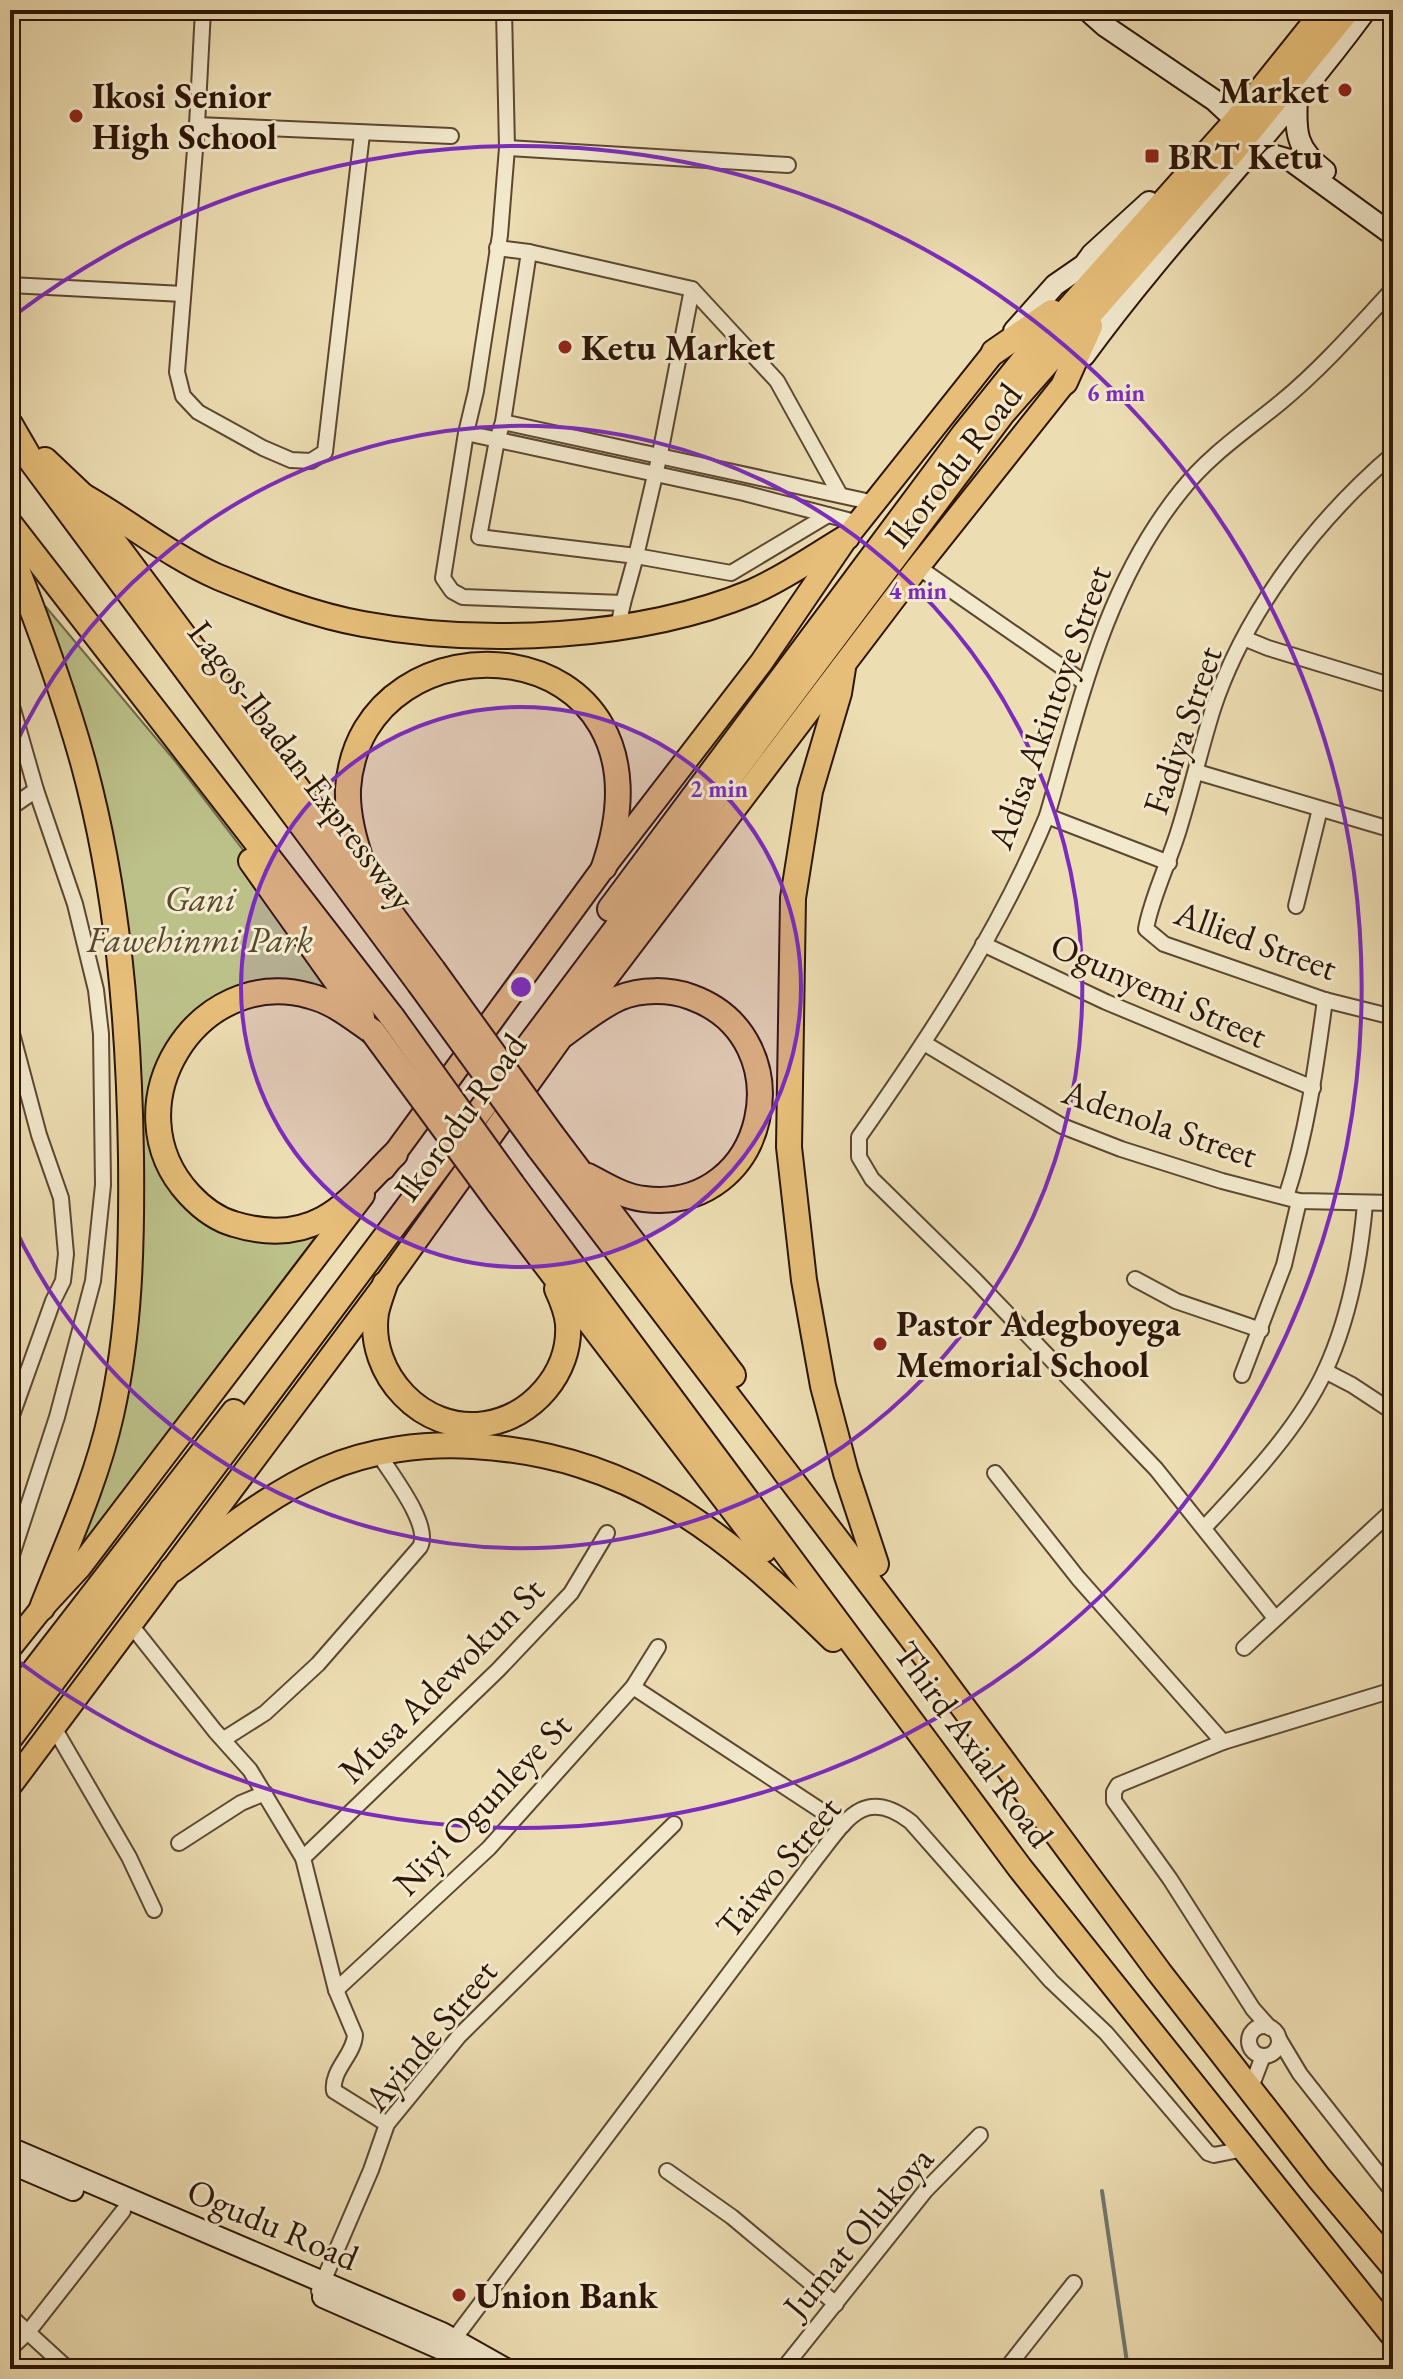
<svg xmlns="http://www.w3.org/2000/svg" width="1403" height="2379" font-family="'EB Garamond',serif">
	<style>
		.green { fill: #bcc089; stroke: #746a48; stroke-width: 2 }
		.lines { fill: none; stroke-linecap: round; stroke-linejoin: round }
		.stream { stroke: #6f7870; stroke-width: 4 }
		.street-casing { stroke: #5c4732; stroke-width: 18 }
		.secondary-casing { stroke: #2c1507; stroke-width: 24 }
		.primary-casing { stroke: #2c1507; stroke-width: 26 }
		.highway-casing { stroke: #2c1507; stroke-width: 28 }
		.street { stroke: #f3e9cd; stroke-width: 14 }
		.secondary { stroke: #f3e9cd; stroke-width: 20 }
		.primary { stroke: #e6be79; stroke-width: 22 }
		.highway { stroke: #e6be79; stroke-width: 24 }
		.highway-bridge-casing { stroke: #2c1507; stroke-width: 28; stroke-linecap: butt }
		.highway-bridge { stroke: #e6be79; stroke-width: 24 }
		.ring { fill: none; stroke: #7b2cbf; stroke-width: 4 }
		.poi-dot { fill: #8f2418; stroke: #f3e9cd; stroke-width: 3 }
		.labels { text-anchor: middle; dominant-baseline: central; stroke-width: 6; stroke-linejoin: round; paint-order: stroke }
		.poi-label { font-size: 36px; font-weight: bold; fill: #2c1507; stroke: #f3e9cd; text-anchor: start }
		.street-label { font-size: 36px; fill: #2c1507; stroke: #f3e9cd }
		.park-label { font-size: 36px; font-style: italic; fill: #57482e; stroke: #f3e9cd }
		.centre { fill: #7b2cbf; stroke: #f3e9cd; stroke-width: 4 }
		.ring-label { font-size: 24px; text-anchor: middle; font-weight: bold; fill: #7b2cbf; stroke: #f3e9cd; stroke-width: 6; stroke-linejoin: round; paint-order: stroke }
	</style>
	<rect width="100%" height="100%" fill="#edddb2"/>
	<filter id="stains"><feTurbulence type="fractalNoise" baseFrequency=".0025" numOctaves="4"/><feColorMatrix values="0 0 0 0 .2 0 0 0 0 .09 0 0 0 0 .02 0 0 0 .5 -.17"/></filter>
	<radialGradient id="worn" r=".72"><stop offset=".6" stop-color="#630" stop-opacity="0"/><stop offset="1" stop-color="#630" stop-opacity=".3"/></radialGradient>
	<polygon class="green" points="46,607 175,761 266,880 339,995 218,997 188,1018 166,1047 154,1077 191,1210 320,1231 84,1543 80,1540 123,1408 129,960 40,609"/>
	<g class="lines">
		<polyline class="stream" points="1102,2191 1128,2369"/>
		<defs>
			<g id="street">
				<polyline points="203,10 197,125 177,372 183,396 198,412 263,448 291,460 311,461 325,452 362,134"/>
				<polyline points="504,10 507,148 500,235 476,391 466,433 443,578 452,591 463,597 623,603 618,627"/>
				<polyline points="197,125 451,136"/>
				<polyline points="507,148 788,165"/>
				<polyline points="497,248 529,252 692,289 777,381 839,493"/>
				<polyline points="529,252 503,422 497,440 479,537 636,556 623,603"/>
				<polyline points="10,285 183,294"/>
				<polyline points="692,289 660,454 636,556 731,573 828,515"/>
				<polyline points="503,422 875,503"/>
				<polyline points="466,433 744,493 859,523"/>
				<path d="M1393,454c-77,66 -148,158 -180,255 -12,38 -21,78 -33,117 -9,32 -29,72 -34,103l18,15 161,56 68,17"/>
				<polyline points="918,567 1085,683"/>
				<polyline points="1246,639 1268,648 1393,686"/>
				<polyline points="10,699 36,790 75,904 96,990 101,1034 103,1185 93,1281 57,1417 10,1561"/>
				<polyline points="1197,772 1393,830"/>
				<polyline points="10,808 36,790"/>
				<polyline points="1047,816 1169,863"/>
				<polyline points="1296,906 1320,809"/>
				<polyline points="983,944 1106,1002 1313,1088"/>
				<polyline points="10,1026 39,1135 61,1198 66,1254 63,1281 53,1301 10,1421"/>
				<polyline points="924,1043 1062,1126 1121,1149 1222,1181 1299,1201 1393,1203"/>
				<path d="M1286,1197c21,-64 30,-131 39,-197"/>
				<polyline points="1135,1279 1176,1301 1261,1330"/>
				<polyline points="1325,1371 1352,1385 1393,1412"/>
				<polyline points="1242,1375 1284,1265 1299,1201"/>
				<polyline points="995,1473 1078,1578 1223,1742"/>
				<path d="M1204,1528c43,-46 94,-99 121,-157 24,-52 35,-110 40,-167"/>
				<polyline points="10,1609 18,1638"/>
				<path d="M1275,1618l-119,-149 -181,-189 -103,-101 -13,-22v-20c71,-101 141,-207 188,-321 33,-114 58,-231 134,-325 28,-36 66,-61 100,-89 41,-34 76,-74 112,-113"/>
				<path d="M131,1625l84,106 35,39 53,88 33,132 19,45c-1,20 -24,35 -21,56l53,33"/>
				<polyline points="1244,1648 1393,1510"/>
				<polyline points="633,1687 843,1825"/>
				<polyline points="53,1726 129,1857 154,1910"/>
				<path d="M224,1739l41,-26 53,-49 102,-117c12,-22 -30,-74 -42,-94"/>
				<polyline points="179,1843 241,1803 265,1793"/>
				<polyline points="303,1858 498,1670 571,1593 607,1533"/>
				<polyline points="336,1990 489,1848 633,1687 658,1647"/>
				<circle cx="1264" cy="2041" r="15"/>
				<polyline points="1270,2028 1253,2009 1170,1879 1114,1801 1114,1792 1118,1785 1223,1742 1393,1690"/>
				<polyline points="1279,2039 1300,2074 1393,2192"/>
				<polyline points="1250,2090 1263,2056"/>
				<polyline points="667,2171 732,2217 836,2304"/>
				<polyline points="319,2291 371,2170 387,2124 459,2036 674,1824"/>
				<polyline points="10,2316 68,2369"/>
				<path d="M448,2347l366,-486c30,-37 48,-77 97,-39l140,159 55,52 102,120 6,2 30,-6"/>
				<polyline points="10,2349 29,2331 123,2211"/>
				<polyline points="783,2369 926,2190 980,2135"/>
				<polyline points="1006,2369 1074,2283"/>
			</g>
			<g id="secondary">
				<polyline points="1087,10 1105,26 1214,100 1228,113"/>
				<path d="M1297,98c-2,35 -1,51 28,73"/>
				<polyline points="1250,155 1276,156 1290,160 1393,235"/>
				<polyline points="1014,331 1055,285 1084,265 1092,254 1149,202"/>
				<path d="M1084,356c87,-120 194,-226 282,-346"/>
				<polyline points="10,2148 442,2333 506,2369"/>
				<polyline points="10,2163 73,2190"/>
				<polyline points="323,2297 473,2363"/>
			</g>
			<g id="primary">
				<polyline points="384,1168 604,867 761,663 847,537 994,352"/>
				<polyline points="10,1648 42,1608 79,1568 363,1195"/>
				<polyline points="10,1786 385,1284 563,1035 918,567 1065,382"/>
			</g>
			<g id="highway">
				<polyline points="994,352 1052,312"/>
				<polyline points="1065,382 1090,326"/>
				<polyline points="10,424 32,462 419,983"/>
				<polyline points="45,460 83,496 90,510 433,970"/>
				<path d="M83,496c46,26 87,60 135,81 47,19 95,38 145,47 119,22 276,15 389,-32 34,-15 63,-36 95,-55"/>
				<polyline points="10,524 392,1017"/>
				<path d="M14,562c26,66 50,132 69,200 35,128 46,262 48,395 1,86 -1,174 -20,258 -15,67 -44,129 -69,193"/>
				<polyline points="843,668 839,693 810,791 793,898 789,1147 804,1280 823,1386 846,1473 876,1564"/>
				<polyline points="251,861 362,1017"/>
				<path d="M363,866c-9,-25 -16,-50 -15,-77 12,-185 340,-167 256,78"/>
				<polyline points="610,909 964,434 1031,351 1236,121 1325,10"/>
				<path d="M373,1032c-20,-14 -39,-30 -63,-36 -113,-32 -201,111 -121,198 12,13 27,25 45,30 29,9 61,10 89,-5 27,-14 50,-44 72,-65"/>
				<path d="M563,1035c18,-13 36,-28 56,-37 22,-9 50,-9 72,-1 114,41 78,217 -47,202 -20,-2 -39,-14 -56,-23"/>
				<polyline points="552,1135 733,1375"/>
				<polyline points="539,1148 926,1657 1159,1972 1319,2178 1393,2266"/>
				<polyline points="512,1184 1020,1868 1393,2335"/>
				<polyline points="498,1202 764,1550"/>
				<path d="M385,1284c-3,9 -7,19 -9,29 -9,61 47,121 109,111 47,-7 86,-51 83,-100 -1,-12 -6,-24 -11,-35"/>
				<path d="M172,1570c49,-36 96,-75 152,-100 45,-20 100,-27 149,-24 158,9 252,87 360,193"/>
				<polyline points="10,1702 234,1412"/>
				<polyline points="10,1738 1002,414 1235,149 1348,10"/>
			</g>
		</defs>
		<use href="#street" class="street-casing"/>
		<use href="#secondary" class="secondary-casing"/>
		<use href="#primary" class="primary-casing"/>
		<use href="#highway" class="highway-casing"/>
		<use href="#street" class="street"/>
		<use href="#secondary" class="secondary"/>
		<use href="#primary" class="primary"/>
		<use href="#highway" class="highway"/>
		<defs>
			<g id="highway-bridge">
				<polyline points="433,970 552,1135"/>
				<polyline points="419,983 539,1148"/>
				<polyline points="392,1017 512,1184"/>
				<polyline points="373,1032 498,1202"/>
			</g>
		</defs>
		<use href="#highway-bridge" class="highway-bridge-casing"/>
		<use href="#highway-bridge" class="highway-bridge"/>
	</g>
	<circle cx="521" cy="987" r="280" fill="#7b2cbf" fill-opacity=".12"/>
	<g class="ring">
		<circle cx="521" cy="987" r="280"/>
		<path d="M11 754A561 561 0 1 1 11 1220"/>
		<path d="M15 315A841 841 0 1 1 15 1659"/>
	</g>
	<g class="poi-dot">
		<circle cx="1345" cy="90" r="8"/>
		<circle cx="76" cy="116" r="8"/>
		<rect x="1144" y="148" width="16" height="16" rx="4"/>
		<circle cx="565" cy="347" r="8"/>
		<circle cx="880" cy="1344" r="8"/>
		<circle cx="459" cy="2295" r="8"/>
	</g>
	<g class="labels">
		<g class="poi-label">
			<text x="1329" y="90" text-anchor="end">Market</text>
			<text x="92" y="95">Ikosi Senior<tspan x="92" dy="41">High School</tspan></text>
			<text x="1168" y="156">BRT Ketu</text>
			<text x="581" y="347">Ketu Market</text>
			<text x="896" y="1323">Pastor Adegboyega<tspan x="896" dy="41">Memorial School</tspan></text>
			<text x="475" y="2295">Union Bank</text>
		</g>
		<g class="street-label">
			<text transform="translate(953 465) rotate(-52)">Ikorodu Road</text>
			<text transform="translate(1049 707) rotate(-70)">Adisa Akintoye Street</text>
			<text transform="translate(1182 730) rotate(-71)">Fadiya Street</text>
			<text transform="translate(302 765) rotate(53)">Lagos-Ibadan Expressway</text>
			<text transform="translate(1256 940) rotate(20)">Allied Street</text>
			<text transform="translate(1159 990) rotate(24)">Ogunyemi Street</text>
			<text transform="translate(460 1117) rotate(-54)">Ikorodu Road</text>
			<text transform="translate(1160 1123) rotate(19)">Adenola Street</text>
			<text transform="translate(441 1680) rotate(-45)">Musa Adewokun St</text>
			<text transform="translate(974 1744) rotate(54)">Third Axial Road</text>
			<text transform="translate(482 1804) rotate(-46)">Niyi Ogunleye St</text>
			<text transform="translate(778 1867) rotate(-50)">Taiwo Street</text>
			<text transform="translate(430 2035) rotate(-50)">Ayinde Street</text>
			<text transform="translate(273 2224) rotate(23)">Ogudu Road</text>
			<text transform="translate(858 2232) rotate(-50)">Jumat Olukoya</text>
		</g>
		<g class="park-label">
			<text x="200" y="898">Gani<tspan x="200" dy="41">Fawehinmi Park</tspan></text>
		</g>
	</g>
	<circle cx="521" cy="987" r="12" class="centre"/>
	<g class="ring-label">
		<text x="1116" y="401">6 min</text>
		<text x="918" y="599">4 min</text>
		<text x="719" y="797">2 min</text>
	</g>
	<rect width="1403" height="2379" fill="none" stroke="#edddb2" stroke-width="40"/>
	<rect x="12" y="12" width="1379" height="2355" fill="none" stroke="#2c1507" stroke-width="4"/>
	<rect x="20" y="20" width="1363" height="2339" fill="none" stroke="#2c1507" stroke-width="2"/>
	<rect width="100%" height="100%" filter="url(#stains)"/>
	<rect width="100%" height="100%" fill="url(#worn)"/>
</svg>
